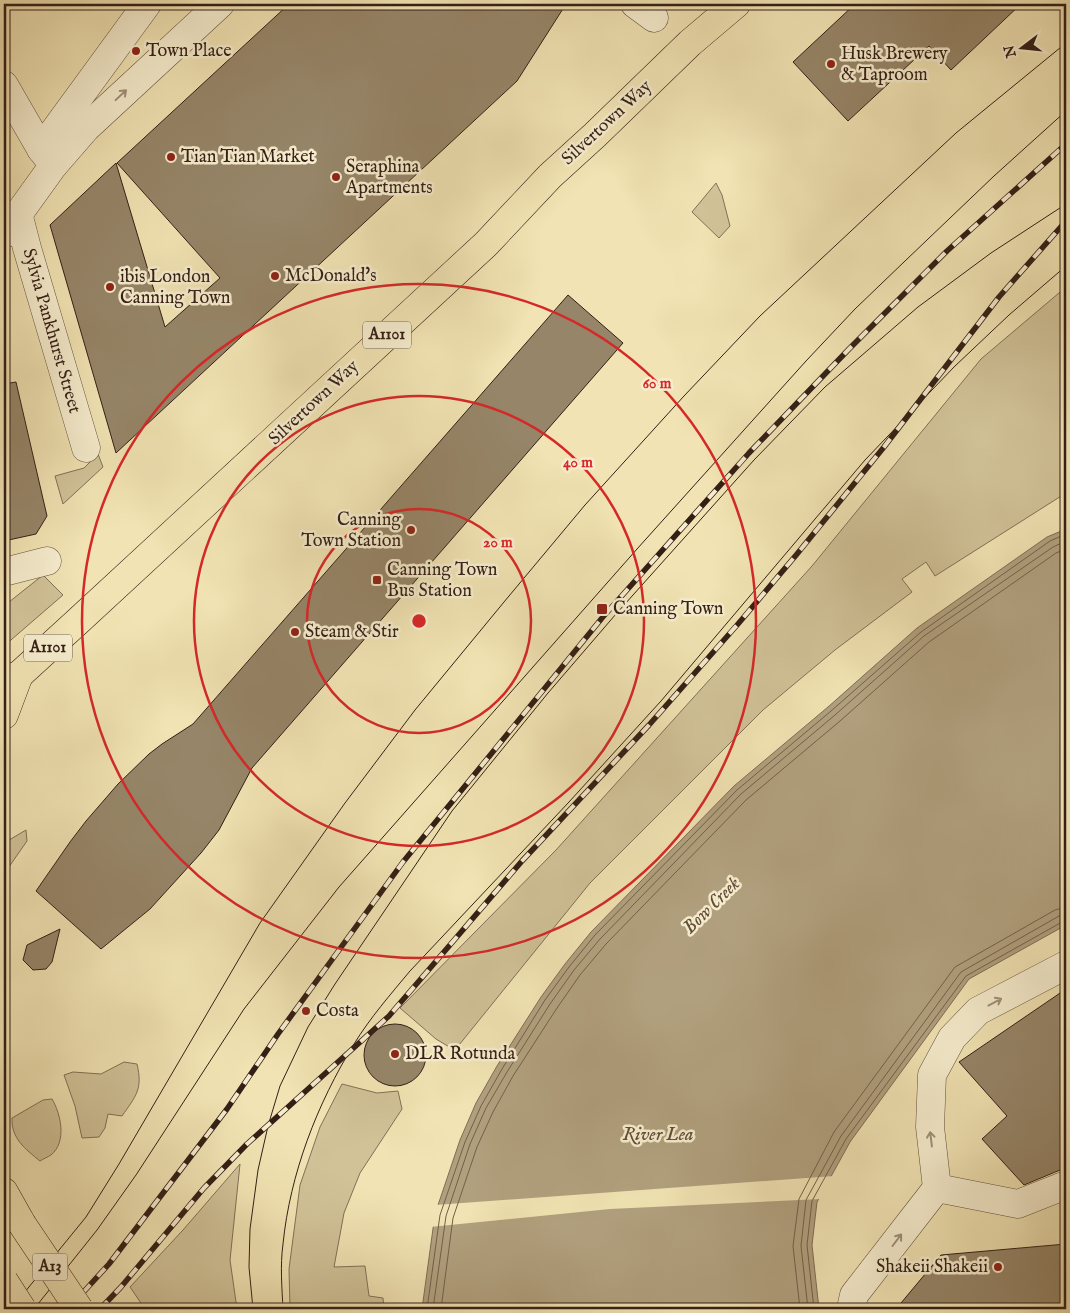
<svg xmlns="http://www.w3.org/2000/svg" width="1070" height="1313" font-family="'IM FELL English',serif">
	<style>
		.green { fill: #d1c298; stroke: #827057 }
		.water { fill: #b1a07e; stroke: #7f6c54 }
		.pier { fill: #f1e3b3 }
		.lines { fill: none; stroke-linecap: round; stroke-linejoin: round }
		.shore { stroke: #72604a; stroke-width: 1 }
		.building { fill: #968568; stroke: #341f16 }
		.pedestrian-casing { stroke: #63503d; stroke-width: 29 }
		.minor-casing { stroke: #63503d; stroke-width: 29 }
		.primary-casing { stroke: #341f16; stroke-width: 29 }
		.trunk-casing { stroke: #341f16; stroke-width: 29 }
		.pedestrian { stroke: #f6edce; stroke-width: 28 }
		.minor { stroke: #f6edce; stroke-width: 28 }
		.primary { stroke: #f1e3b3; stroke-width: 28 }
		.trunk { stroke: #f1e3b3; stroke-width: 28 }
		.tram { stroke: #341f16; stroke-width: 1 }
		.rail-casing { stroke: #341f16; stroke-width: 5.5 }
		.rail { stroke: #f6edce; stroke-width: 4; stroke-dasharray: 11; stroke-linecap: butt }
		.trunk-bridge-casing { stroke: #341f16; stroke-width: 29; stroke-linecap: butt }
		.trunk-bridge { stroke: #f1e3b3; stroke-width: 28 }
		.oneway { stroke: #9f907b }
		.ring { fill: none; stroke: #d62828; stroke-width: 2.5 }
		.poi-dot { fill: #8f2418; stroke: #f6edce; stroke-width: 2 }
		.labels { text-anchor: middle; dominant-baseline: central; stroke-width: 5; stroke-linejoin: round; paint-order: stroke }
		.shield { fill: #f6edce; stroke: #6e5d4d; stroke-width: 1 }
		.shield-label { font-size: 16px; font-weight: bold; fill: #341f16 }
		.poi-label { font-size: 18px; fill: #341f16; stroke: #f6edce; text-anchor: start }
		.street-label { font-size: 18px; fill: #341f16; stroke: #f6edce }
		.water-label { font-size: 19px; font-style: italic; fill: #604c3a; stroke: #f6edce }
		.centre { fill: #d62828; stroke: #f6edce; stroke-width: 2.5 }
		.ring-label { font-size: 15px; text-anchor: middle; font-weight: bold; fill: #d62828; stroke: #f6edce; stroke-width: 5; stroke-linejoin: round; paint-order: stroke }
	</style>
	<rect width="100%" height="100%" fill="#f1e3b3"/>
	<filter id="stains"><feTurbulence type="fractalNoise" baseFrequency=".004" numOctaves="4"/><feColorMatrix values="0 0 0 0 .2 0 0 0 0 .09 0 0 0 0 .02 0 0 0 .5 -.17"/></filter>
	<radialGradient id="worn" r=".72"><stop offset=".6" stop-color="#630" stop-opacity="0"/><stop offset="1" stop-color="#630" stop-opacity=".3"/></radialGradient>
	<g class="green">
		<polygon points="716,183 722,195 730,226 719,238 692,212"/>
		<polygon points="1066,287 1066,493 935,576 926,562 902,579 912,592 835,650 763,710 590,883 459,1045 451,1048 436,1039 400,1008 556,850 812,566 981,359"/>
		<polygon points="98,454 103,467 63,504 55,476 84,468"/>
		<polygon points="43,575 63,595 4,646 4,606"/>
		<polygon points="26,830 27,841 4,874 4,843"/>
		<path d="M124,1062l13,2c6,25 -1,32 -15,52l-14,-2 -3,14 -6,9 -17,1 -7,-32 -11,-31 9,-3 28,2z"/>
		<polygon points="342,1084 377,1093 398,1091 402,1109 360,1173 344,1213 334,1267 365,1266 369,1296 383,1298 384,1309 290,1309 289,1269 300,1185 320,1127"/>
		<path d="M52,1099c9,15 15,43 -1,56 -3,2 -8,4 -11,6 -15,-12 -29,-23 -28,-43l31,-18z"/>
		<polygon points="240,1164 230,1260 237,1309 145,1309 130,1287 183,1230"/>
	</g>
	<polygon class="water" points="1066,529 1066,925 969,979 850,1142 817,1202 812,1245 819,1309 422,1309 435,1214 460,1140 476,1103 497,1066 541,997 565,964 591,932 734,786 828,707 917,628 1047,537"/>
	<polygon class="pier" points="834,1176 821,1199 610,1209 430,1227 435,1205"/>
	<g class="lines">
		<g class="shore">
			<polyline points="427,1309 440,1215 465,1142 481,1106 502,1069 545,1000 569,967 595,935 737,790 831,711 921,632 1050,541 1066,534"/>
			<polyline points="433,1309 446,1216 470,1144 486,1108 507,1072 550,1004 574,970 600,939 741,794 835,715 924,636 1053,547 1066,541"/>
			<polyline points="441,1309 453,1218 477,1147 493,1112 513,1076 557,1008 580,975 606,944 746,800 840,721 929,642 1056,553 1066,549"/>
			<polyline points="800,1309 793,1246 799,1199 834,1132 955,967 1055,910 1066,907"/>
			<polyline points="808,1309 801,1246 806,1200 841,1136 961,972 1059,916 1066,915"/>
			<polyline points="814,1309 807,1245 812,1201 846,1139 966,976 1062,922 1066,921"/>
		</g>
	</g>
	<g class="building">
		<polygon points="289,4 566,4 517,81 116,453 50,225 116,163 165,327 220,278 117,163"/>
		<polygon points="855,4 1021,4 951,70 929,46 848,121 793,62"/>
		<polygon points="568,295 623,343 252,768 219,830 201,853 150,909 101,949 36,891 70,842 86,821 118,784 149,754 162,744 193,724"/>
		<polygon points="16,382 47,516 36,534 4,541 4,384"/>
		<polygon points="60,929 52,962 46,969 33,970 23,960 27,945"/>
		<polygon points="1066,989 1066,1170 1060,1170 1024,1185 982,1139 1007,1116 959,1062"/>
		<circle cx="395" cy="1055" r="31"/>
		<polygon points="1066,1244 1066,1309 896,1309 941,1255"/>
	</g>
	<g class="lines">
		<defs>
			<g id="pedestrian">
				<polyline points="635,4 654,18"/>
				<polyline points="4,85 41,149 51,162"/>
				<polyline points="41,149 147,4"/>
				<polyline points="18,213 27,248 86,448"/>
				<polyline points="4,234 53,166 86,128 220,4"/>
				<polyline points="4,572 47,561"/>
				<polyline points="937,1188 1018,1204 1066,1185"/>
			</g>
			<polyline id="minor" points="851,1309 854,1295 937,1188 930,1127 932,1075 952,1038 978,1011 1066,965"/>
			<g id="primary">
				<polyline points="4,680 19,675 77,622 486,244 550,176 595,135 690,43 736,4"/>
				<polyline points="4,715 19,675"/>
			</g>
			<polyline id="trunk" points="4,1192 22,1224"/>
		</defs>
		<use href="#pedestrian" class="pedestrian-casing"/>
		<use href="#minor" class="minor-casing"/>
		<use href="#primary" class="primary-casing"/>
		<use href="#trunk" class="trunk-casing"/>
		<use href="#pedestrian" class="pedestrian"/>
		<use href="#minor" class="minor"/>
		<use href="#primary" class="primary"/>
		<use href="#trunk" class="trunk"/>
		<g class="tram">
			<polyline points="11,1309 86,1217 119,1164 260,923 345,803 415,710 504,602 585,505 684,396 760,316 956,133 1066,43"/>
			<polyline points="34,1309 97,1230 136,1175 244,1009 339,887 637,549 806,361 855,309 905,261 994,176 1066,111"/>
			<polyline points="253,1309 249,1267 250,1229 258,1170 268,1126 280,1086 308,1027 335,984 452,811 548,693 616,614 754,460 825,387 918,307 991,253 1066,204"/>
			<path d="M283,1309c-1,-21 -3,-43 0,-65 7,-70 34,-140 71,-200 16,-26 36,-49 56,-73l159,-169 92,-101 204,-241 89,-93 55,-52 57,-49"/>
		</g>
		<defs>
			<g id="rail">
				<polyline points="68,1309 109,1264 227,1109 278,1034 403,862 602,618 749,453 850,348 947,251 1066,144"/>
				<polyline points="100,1309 121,1287 204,1188 247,1144 389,1016 522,861 649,725 738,624 797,554 884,447 999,297 1066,221"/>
			</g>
		</defs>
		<use href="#rail" class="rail-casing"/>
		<use href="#rail" class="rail"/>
		<defs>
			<g id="trunk-bridge">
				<polyline points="22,1224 79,1309"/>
				<polyline points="4,1281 22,1309"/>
			</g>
		</defs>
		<use href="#trunk-bridge" class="trunk-bridge-casing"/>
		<use href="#trunk-bridge" class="trunk-bridge"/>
	</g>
	<defs><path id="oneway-shaft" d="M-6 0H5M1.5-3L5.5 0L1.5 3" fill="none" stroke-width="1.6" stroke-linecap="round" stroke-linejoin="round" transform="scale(1.25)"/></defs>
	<g class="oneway">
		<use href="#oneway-shaft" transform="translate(121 95) rotate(-43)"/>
		<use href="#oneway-shaft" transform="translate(995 1002) rotate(-28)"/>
		<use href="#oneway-shaft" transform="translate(931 1139) rotate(-97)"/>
		<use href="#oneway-shaft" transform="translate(897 1240) rotate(-53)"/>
	</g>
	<g class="ring">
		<circle cx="419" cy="621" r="112"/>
		<circle cx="419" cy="621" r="225"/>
		<circle cx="419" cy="621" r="337"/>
	</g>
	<g class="poi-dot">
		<circle cx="136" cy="51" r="5"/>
		<circle cx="831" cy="64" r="5"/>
		<circle cx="171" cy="157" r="5"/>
		<circle cx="336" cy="177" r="5"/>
		<circle cx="275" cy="276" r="5"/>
		<circle cx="110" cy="287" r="5"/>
		<circle cx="411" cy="530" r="5"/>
		<rect x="372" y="575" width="10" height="10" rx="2.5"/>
		<rect x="596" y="603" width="12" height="12" rx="2.5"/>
		<circle cx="295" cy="632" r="5"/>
		<circle cx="306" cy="1011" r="5"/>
		<circle cx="395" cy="1054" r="5"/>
		<circle cx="998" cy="1267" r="5"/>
	</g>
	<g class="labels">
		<g class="shield">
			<rect x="363" y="321.5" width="48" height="27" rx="4"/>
			<rect x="24" y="634.5" width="48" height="27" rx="4"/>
			<rect x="32.5" y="1253.5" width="35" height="27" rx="4"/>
		</g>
		<g class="shield-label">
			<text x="387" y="335">A1101</text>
			<text x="48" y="648">A1101</text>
			<text x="50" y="1267">A13</text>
		</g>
		<g class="poi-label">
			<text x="146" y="51">Town Place</text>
			<text x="841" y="54">Husk Brewery<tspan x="841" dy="21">&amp; Taproom</tspan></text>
			<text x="181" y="157">Tian Tian Market</text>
			<text x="346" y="167">Seraphina<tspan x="346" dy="21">Apartments</tspan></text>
			<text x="285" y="276">McDonald's</text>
			<text x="120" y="277">ibis London<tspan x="120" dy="21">Canning Town</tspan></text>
			<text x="401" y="520" text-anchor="end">Canning<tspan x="401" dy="21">Town Station</tspan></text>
			<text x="387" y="570">Canning Town<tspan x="387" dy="21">Bus Station</tspan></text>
			<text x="613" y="609">Canning Town</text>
			<text x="305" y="632">Steam &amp; Stir</text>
			<text x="316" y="1011">Costa</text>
			<text x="405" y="1054">DLR Rotunda</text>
			<text x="988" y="1267" text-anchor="end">Shakeii Shakeii</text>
		</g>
		<g class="street-label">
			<text transform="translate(607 123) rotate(-43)">Silvertown Way</text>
			<text transform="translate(51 331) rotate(74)">Sylvia Pankhurst Street</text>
			<text transform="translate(314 403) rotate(-43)">Silvertown Way</text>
		</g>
		<g class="water-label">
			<text transform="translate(712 906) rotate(-45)">Bow Creek</text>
			<text x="658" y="1135">River Lea</text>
		</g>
	</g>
	<circle cx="419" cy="621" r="8" class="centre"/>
	<g class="ring-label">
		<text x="657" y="388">60 m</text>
		<text x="578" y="467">40 m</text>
		<text x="498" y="547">20 m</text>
	</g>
	<rect width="1070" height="1313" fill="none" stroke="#f1e3b3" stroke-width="20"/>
	<rect x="5" y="5" width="1060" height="1303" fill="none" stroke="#341f16" stroke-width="2.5"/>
	<rect x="10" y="10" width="1050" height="1293" fill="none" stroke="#341f16"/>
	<g transform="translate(1022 48) rotate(254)" stroke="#f6edce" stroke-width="4" paint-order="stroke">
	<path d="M0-4L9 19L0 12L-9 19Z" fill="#341f16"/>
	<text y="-8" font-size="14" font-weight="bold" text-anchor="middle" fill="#341f16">N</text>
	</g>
	<rect width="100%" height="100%" filter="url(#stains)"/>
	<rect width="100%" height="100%" fill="url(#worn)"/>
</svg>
